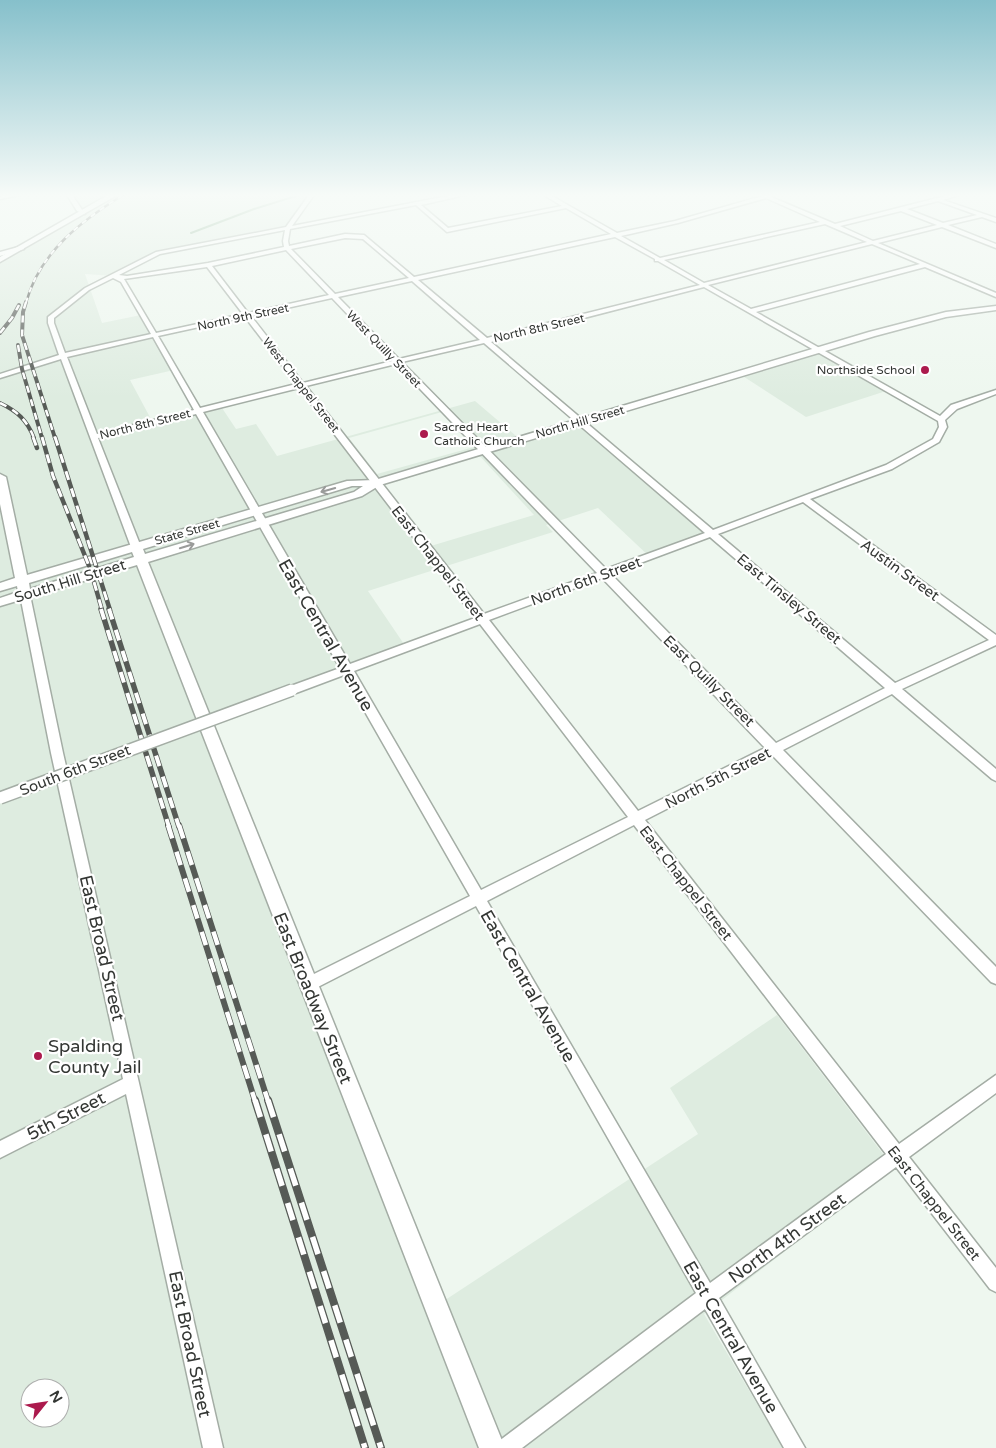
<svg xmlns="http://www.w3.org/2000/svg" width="996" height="1448" font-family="'Varela Round',sans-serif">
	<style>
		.built { fill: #deece0; fill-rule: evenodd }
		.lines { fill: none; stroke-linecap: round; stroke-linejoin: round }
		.stream { stroke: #77a47f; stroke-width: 2 }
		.street-casing { stroke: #a4ada5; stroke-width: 3 }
		.secondary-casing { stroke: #a4ada5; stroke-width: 3 }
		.street { fill: #fff; fill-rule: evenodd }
		.secondary { fill: #fff; fill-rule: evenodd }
		.rail-far5-casing { stroke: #565a56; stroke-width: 2.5 }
		.rail-far4-casing { stroke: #565a56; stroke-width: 4 }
		.rail-far3-casing { stroke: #565a56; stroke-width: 4.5 }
		.rail-far2-casing { stroke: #565a56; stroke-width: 5.5 }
		.rail-far1-casing { stroke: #565a56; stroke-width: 6 }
		.rail-casing { stroke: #565a56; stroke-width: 8 }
		.rail-far5 { stroke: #fff; stroke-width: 2; stroke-dasharray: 5.5; stroke-linecap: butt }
		.rail-far4 { stroke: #fff; stroke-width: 2.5; stroke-dasharray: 7; stroke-linecap: butt }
		.rail-far3 { stroke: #fff; stroke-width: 3; stroke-dasharray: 9; stroke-linecap: butt }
		.rail-far2 { stroke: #fff; stroke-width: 4; stroke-dasharray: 11; stroke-linecap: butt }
		.rail-far1 { stroke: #fff; stroke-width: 4.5; stroke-dasharray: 14; stroke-linecap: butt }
		.rail { stroke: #fff; stroke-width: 5.5; stroke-dasharray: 18; stroke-linecap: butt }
		.street-bridge-casing { stroke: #a4ada5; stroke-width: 14; stroke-linecap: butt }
		.street-bridge { stroke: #fff; stroke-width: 11 }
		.oneway { stroke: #9a9b9a }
		.poi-dot { fill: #ac1a4d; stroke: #fff; stroke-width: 2 }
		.labels { text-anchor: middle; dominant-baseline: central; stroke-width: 4.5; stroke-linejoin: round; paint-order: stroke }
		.far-street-label { font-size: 12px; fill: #343734; stroke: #fff }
		.far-poi-label { font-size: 12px; fill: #343734; stroke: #fff; text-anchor: end }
		.street-label { font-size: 15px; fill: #343734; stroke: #fff }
		.near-street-label { font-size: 18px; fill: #343734; stroke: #fff }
		.near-poi-label { font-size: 18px; fill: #343734; stroke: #fff; text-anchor: start }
	</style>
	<rect width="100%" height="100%" fill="#eef7ef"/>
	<g class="built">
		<path d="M68,195h243l-24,33 -127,24 -45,24 -30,-2 17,49 39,-8 33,55 -44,10 22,41 68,-16 16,24 20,-5 21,32 198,-55 47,40 58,-18 133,113 -61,23 -54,-51 -52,17 7,7 -185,59 40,59 -202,74 227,584 265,-174 -28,-46 107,-73 116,152 -189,147 79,134h-783v-1191l80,-42zM442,412l32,35 -97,27 -28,-36zM477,453l57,62 -110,33 -49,-67zM30,1388h30v30h-30z"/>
		<polygon points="813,349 886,391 806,417 738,373"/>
	</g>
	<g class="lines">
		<polyline class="stream" points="191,233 254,209 299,195"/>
		<defs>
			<g id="street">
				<polygon points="6,195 20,195 0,199 0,197"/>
				<polygon points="67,195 72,195 85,214 77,211"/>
				<path d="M309,195h5l-22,31 161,-31h12l-44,10 27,23 114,-22 -18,-11h6l67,38 58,-12 91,-26h9l-4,2 64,27 114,-29h10l-16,5 53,18v4l-14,-5 -34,8 48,19v4l-54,-21 -64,16 118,50v4l-71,-30 -169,45 184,104 11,-11 45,-15v4l-39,15 -12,11 2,7 -8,15 -47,27 -82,30 186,136v10l-94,44 94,80v12l-4,-2 -100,-85 -109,56 213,217v17l-5,-2 -219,-227 -127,65 254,324 97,-69v18l-87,64 87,111v24l-6,-3 -94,-122 -177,131 86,150h-21l-79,-139 -183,139h-26l3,-7 197,-148 -220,-387 -164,84 -5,2 -5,-2 -2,-5 2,-5 168,-84 -126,-221 -48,18h-8l-1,-3 1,-3 52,-19 -144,-254 -98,24 43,109 -5,3 -5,-3 -70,-188 -61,19v-4l59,-19 -11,-32v-6l37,-29 71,-36 130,-25zM766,198l54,24 -160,36 -39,-22 57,-13zM938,201l39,14 -34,8 -36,-14zM416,205l31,27 119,-24 45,26 -197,43 -50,-42 -19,-1 -56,12 -1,-5 2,-12zM901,211l36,14 -64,16 -33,-15zM825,224l42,18 -163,41 -40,-23zM285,230l-2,11 1,6 -76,16 -81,13 -8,-1 41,-21zM615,237l40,22v2h3l42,24 -213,53 -69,-58zM345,238l18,1 46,39 -74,16 -44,-45zM872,244l48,20 -169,45 -43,-24zM286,250l43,45 -81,18 -36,-47zM207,267l36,47 -87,19 -32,-54zM113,278l8,4 30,52 -86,19 -11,-30v-5l35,-28zM412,281l68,59 -81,19 -61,-62zM704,287l234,134 1,6 -6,12 -47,26 -173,65 -222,-188zM332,298l60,63 -89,22 -52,-67zM245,317l51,67 -96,24 -42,-72zM153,337l41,73 -97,24 -30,-77zM484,343l221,190 -99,36 -204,-207zM396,364l201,209 -113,41 -178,-228zM299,388l176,230 -125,46 -147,-252zM803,502l186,138 -94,43 -177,-149zM710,537l175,151 -109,55 -165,-169zM602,578l163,170 -127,63 -149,-191zM480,624l148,193 -147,73 -127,-219zM634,825l252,329 -176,129 -223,-382z"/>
				<polygon points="22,246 24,249 0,256 0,252"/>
				<polygon points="25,592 30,595 63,753 223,1448 203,1448 126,1094 0,1158 0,1141 123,1079 51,753 20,595"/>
			</g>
			<g id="secondary">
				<polygon points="108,195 117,195 0,262 0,257"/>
				<path d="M996,306v4l-50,7 -71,19 -495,149 -18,11 -214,66 357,886h-26l-342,-883 -137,41v-8l18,-6 -1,-6 -17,5v-8l15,-5 -15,-74v-30l6,3 21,98 320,-94 28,-1 494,-148 77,-20zM352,486h11l-9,6 -209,62 -2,-5zM132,552l2,5 -104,32 -1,-6z"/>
			</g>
		</defs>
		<use href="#street" class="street-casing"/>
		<use href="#secondary" class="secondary-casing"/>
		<use href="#street" class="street"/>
		<use href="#secondary" class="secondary"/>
		<defs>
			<path id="rail-far5" d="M26,303c13,-50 55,-82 97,-108"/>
			<g id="rail-far4">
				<polyline points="26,302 23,312 22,335 55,438"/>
				<polyline points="0,333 12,318 19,305"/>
				<polyline points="18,345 22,369 42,438"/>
				<path d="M0,403c17,8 27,17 34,35"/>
			</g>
			<g id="rail-far3">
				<polyline points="33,437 37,448"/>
				<polyline points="42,437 53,476 89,566"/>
				<polyline points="55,437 110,610"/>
				<polyline points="94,582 102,610"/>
			</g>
			<g id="rail-far2">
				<polyline points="101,609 169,827"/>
				<polyline points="109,609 179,827"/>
			</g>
			<g id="rail-far1">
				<polyline points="168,825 255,1101"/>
				<polyline points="179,825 268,1101"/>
			</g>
			<g id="rail">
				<polyline points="255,1100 365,1448"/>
				<polyline points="268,1100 381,1448"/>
			</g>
		</defs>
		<use href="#rail-far5" class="rail-far5-casing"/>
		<use href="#rail-far4" class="rail-far4-casing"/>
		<use href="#rail-far3" class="rail-far3-casing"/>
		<use href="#rail-far2" class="rail-far2-casing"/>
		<use href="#rail-far1" class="rail-far1-casing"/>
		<use href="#rail" class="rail-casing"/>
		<use href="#rail-far5" class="rail-far5"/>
		<use href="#rail-far4" class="rail-far4"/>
		<use href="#rail-far3" class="rail-far3"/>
		<use href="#rail-far2" class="rail-far2"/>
		<use href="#rail-far1" class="rail-far1"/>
		<use href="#rail" class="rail"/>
		<defs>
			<polyline id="street-bridge" points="0,798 292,690"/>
		</defs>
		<use href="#street-bridge" class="street-bridge-casing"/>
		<use href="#street-bridge" class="street-bridge"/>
	</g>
	<defs><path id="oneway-shaft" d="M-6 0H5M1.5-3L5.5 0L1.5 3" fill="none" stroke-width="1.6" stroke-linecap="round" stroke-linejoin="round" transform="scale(1.25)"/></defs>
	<g class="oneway">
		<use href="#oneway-shaft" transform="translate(328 490) rotate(164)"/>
		<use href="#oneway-shaft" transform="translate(187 546) rotate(-17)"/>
	</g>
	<linearGradient id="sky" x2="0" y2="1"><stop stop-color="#86c0cb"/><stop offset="0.49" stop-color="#f7fbf8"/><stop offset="1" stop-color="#f7fbf8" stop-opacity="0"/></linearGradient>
	<rect width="996" height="398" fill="url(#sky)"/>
	<g class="poi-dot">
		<circle cx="925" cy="370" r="5"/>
		<circle cx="424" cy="434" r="5"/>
		<circle cx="38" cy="1056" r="5"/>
	</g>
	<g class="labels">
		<g class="far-street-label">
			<text transform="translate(243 317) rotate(-12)">North 9th Street</text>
			<text transform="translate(539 328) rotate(-13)">North 8th Street</text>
			<text transform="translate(384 349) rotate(46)">West Quilly Street</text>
			<text transform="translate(301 385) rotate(52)">West Chappel Street</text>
			<text transform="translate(580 422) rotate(-16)">North Hill Street</text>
			<text transform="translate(145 424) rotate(-14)">North 8th Street</text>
			<text transform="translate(187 532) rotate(-16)">State Street</text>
		</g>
		<g class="far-poi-label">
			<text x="915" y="370">Northside School</text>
			<text x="434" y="427" text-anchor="start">Sacred Heart<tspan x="434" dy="14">Catholic Church</tspan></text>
		</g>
		<g class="street-label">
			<text transform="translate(438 563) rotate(52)">East Chappel Street</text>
			<text transform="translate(900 570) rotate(36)">Austin Street</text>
			<text transform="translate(70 581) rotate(-17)">South Hill Street</text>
			<text transform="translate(586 581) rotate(-20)">North 6th Street</text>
			<text transform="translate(789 599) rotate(40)">East Tinsley Street</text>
			<text transform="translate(709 681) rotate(45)">East Quilly Street</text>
			<text transform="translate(75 770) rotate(-21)">South 6th Street</text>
			<text transform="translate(718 778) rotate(-27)">North 5th Street</text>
			<text transform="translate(686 883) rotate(52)">East Chappel Street</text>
			<text transform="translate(934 1203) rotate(52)">East Chappel Street</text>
		</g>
		<g class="near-street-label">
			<text transform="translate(326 635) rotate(60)">East Central Avenue</text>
			<text transform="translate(102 948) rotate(77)">East Broad Street</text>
			<text transform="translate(528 986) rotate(60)">East Central Avenue</text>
			<text transform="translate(313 998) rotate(68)">East Broadway Street</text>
			<text transform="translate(66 1116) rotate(-27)">5th Street</text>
			<text transform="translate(787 1238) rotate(-36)">North 4th Street</text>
			<text transform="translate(731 1337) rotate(60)">East Central Avenue</text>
			<text transform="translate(190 1344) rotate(78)">East Broad Street</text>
		</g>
		<g class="near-poi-label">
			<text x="48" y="1046">Spalding<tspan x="48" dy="21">County Jail</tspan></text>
		</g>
	</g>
	<g transform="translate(45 1403) rotate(60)"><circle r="24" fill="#ffffff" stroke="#aeafae"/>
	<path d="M0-4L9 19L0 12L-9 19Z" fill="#ac1a4d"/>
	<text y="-8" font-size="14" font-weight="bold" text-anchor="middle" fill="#343734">N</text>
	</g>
</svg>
